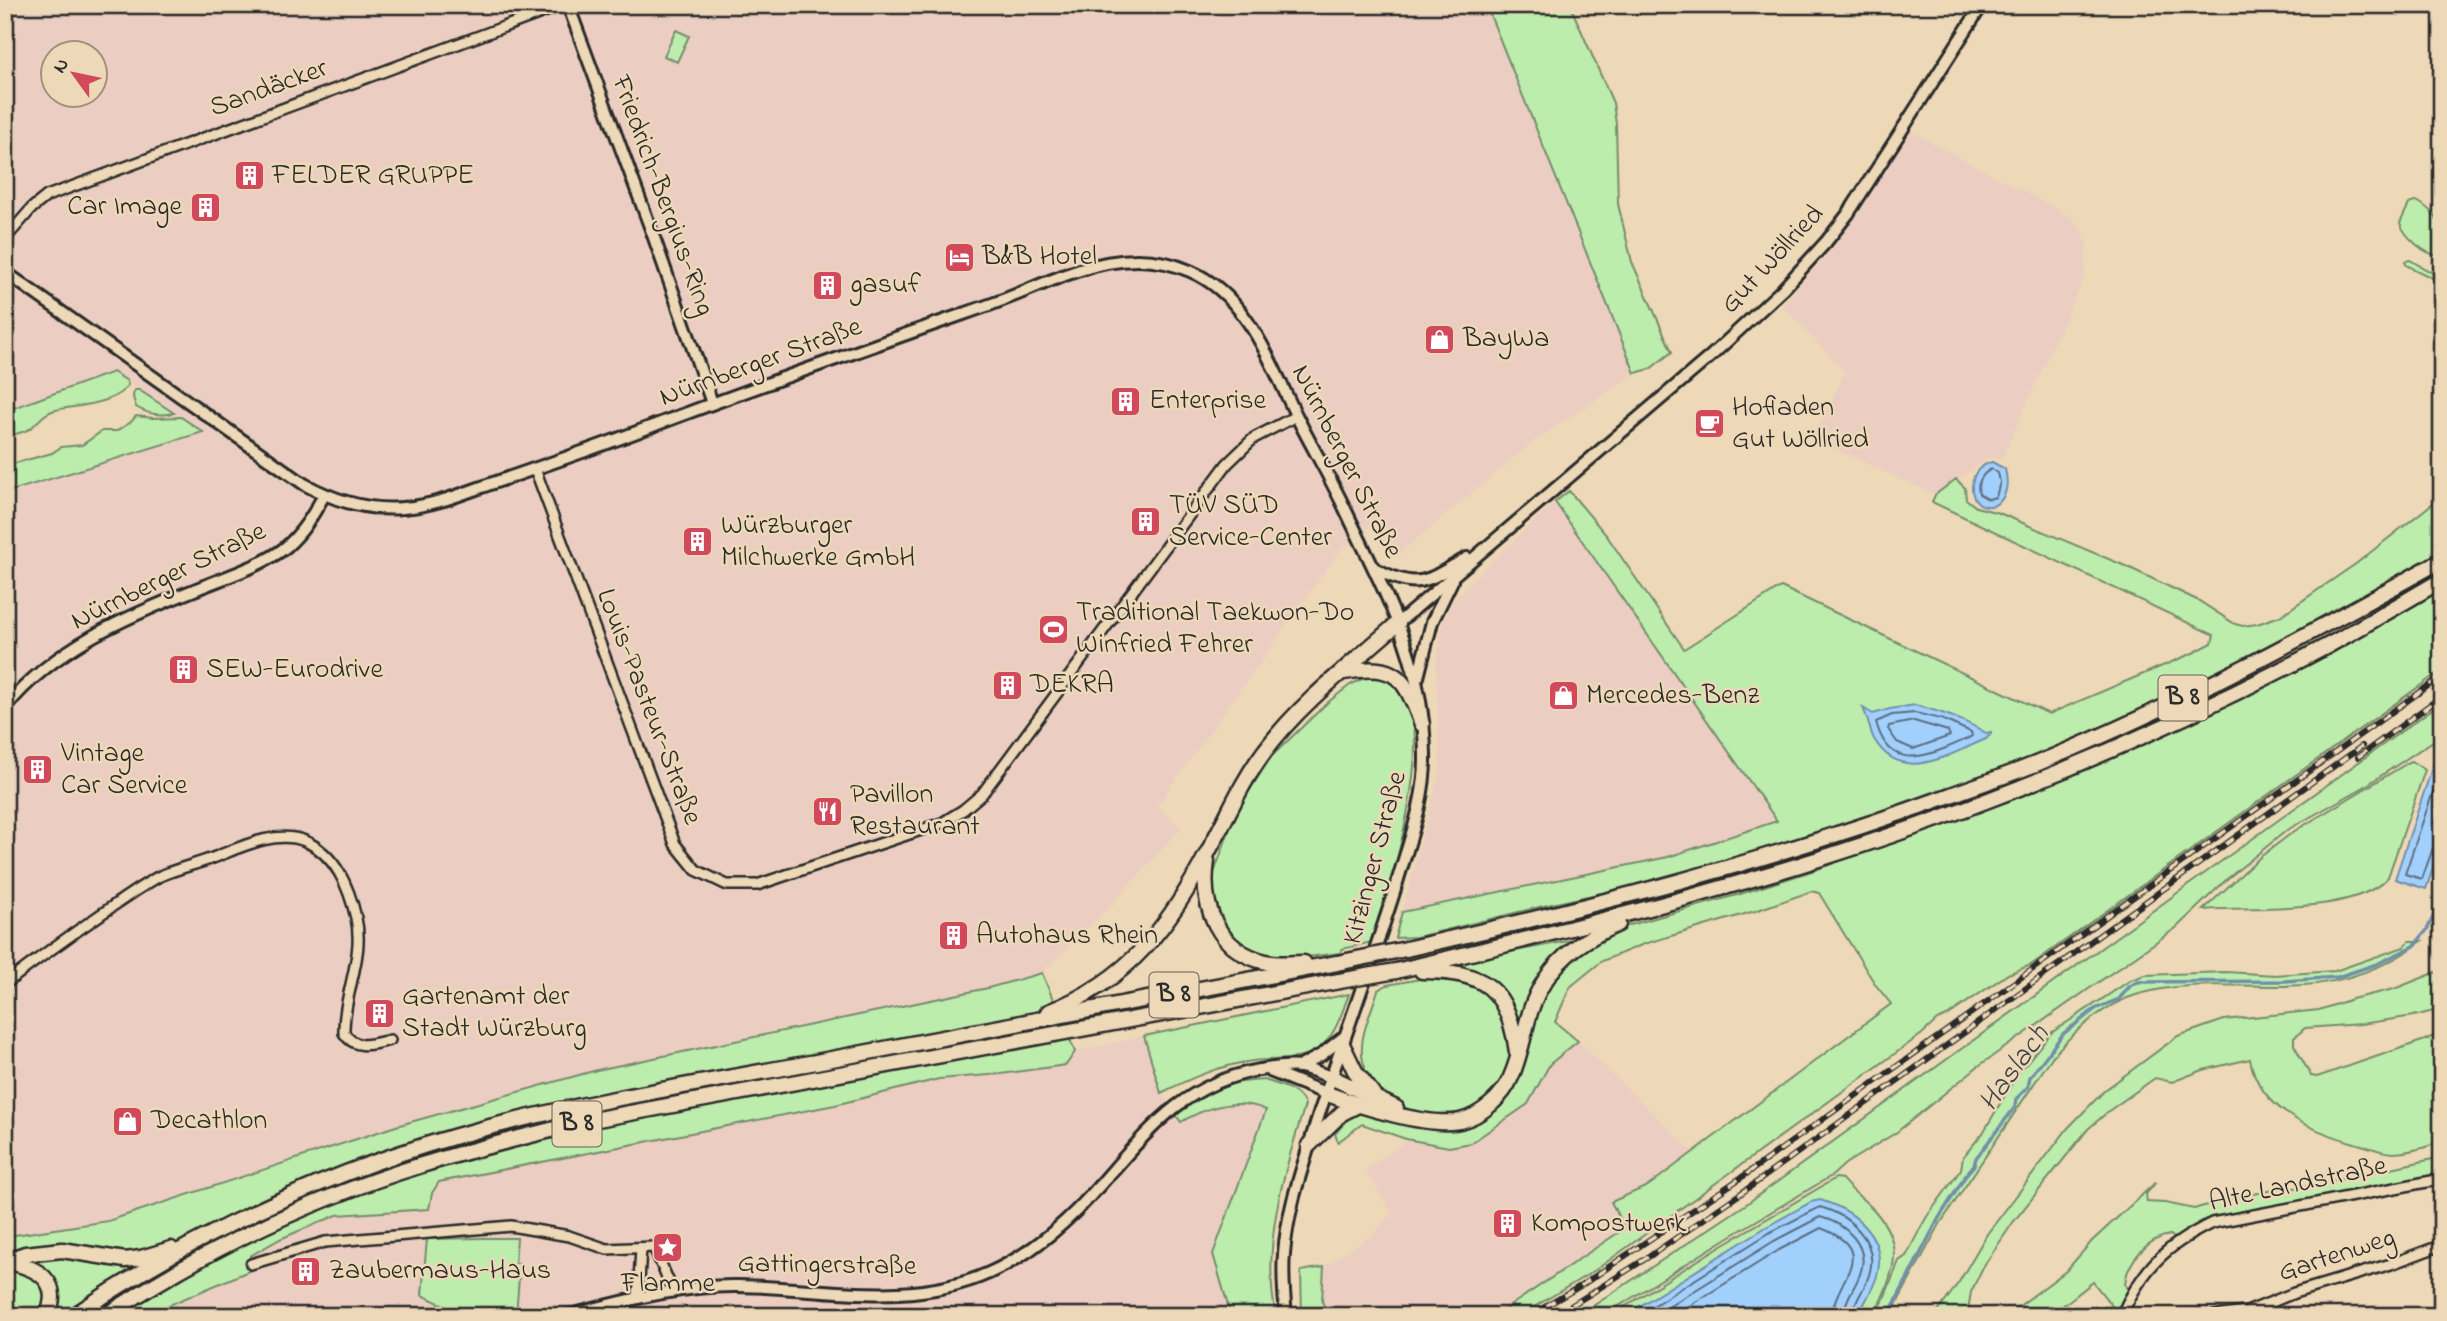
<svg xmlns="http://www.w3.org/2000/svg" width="2447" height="1321" font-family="'Indie Flower',sans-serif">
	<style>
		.built { fill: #ebcec1; fill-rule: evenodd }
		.green { fill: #bdedac; stroke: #748c6c; stroke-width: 2 }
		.water { fill: #a2d0fd; stroke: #728ea9; stroke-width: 2 }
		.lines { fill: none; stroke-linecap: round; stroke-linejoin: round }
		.shore { stroke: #5b6d7f; stroke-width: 2 }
		.stream { stroke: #728ea9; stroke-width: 3.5 }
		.minor-casing { stroke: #2b2b2b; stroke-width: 14 }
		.tertiary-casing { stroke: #2b2b2b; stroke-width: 16 }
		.trunk-casing { stroke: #2b2b2b; stroke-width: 19 }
		.minor { stroke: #edd8b7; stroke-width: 9 }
		.tertiary { stroke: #edd8b7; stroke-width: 10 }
		.trunk { stroke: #edd8b7; stroke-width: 14 }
		.rail-casing { stroke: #2b2b2b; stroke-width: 6 }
		.rail { stroke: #edd8b7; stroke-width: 3.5; stroke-dasharray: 10; stroke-linecap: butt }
		.trunk-bridge-casing { stroke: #2b2b2b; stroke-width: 19; stroke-linecap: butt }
		.trunk-bridge { stroke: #edd8b7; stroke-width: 14 }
		.labels { text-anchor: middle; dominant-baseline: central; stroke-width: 5; stroke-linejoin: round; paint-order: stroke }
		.shield { fill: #edd8b7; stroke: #655f55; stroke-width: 2 }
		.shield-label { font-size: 26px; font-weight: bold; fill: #2b2b2b }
		.street-label { font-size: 28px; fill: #2b2b2b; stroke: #edd8b7 }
		.poi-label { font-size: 28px; fill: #2b2b2b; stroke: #edd8b7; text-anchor: start }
		.water-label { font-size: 30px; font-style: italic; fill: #3d444a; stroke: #edd8b7 }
	</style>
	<rect width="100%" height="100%" fill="#edd8b7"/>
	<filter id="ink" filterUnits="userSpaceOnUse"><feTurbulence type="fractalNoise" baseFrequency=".0143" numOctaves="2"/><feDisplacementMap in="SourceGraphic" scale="14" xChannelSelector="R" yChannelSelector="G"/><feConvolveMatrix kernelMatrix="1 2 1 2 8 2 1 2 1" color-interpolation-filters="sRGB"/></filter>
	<g filter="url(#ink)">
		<g class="built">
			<path d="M5,5h1481l149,368 -103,70 -136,113 -23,-33 -32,26 -184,257 24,22 -70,77 -69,68 -54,15 -391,82 -201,56 -288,95 -103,16v-744l197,-61 -89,-60 -108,39zM52,52h42v42h-42z"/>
			<polygon points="1910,131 2070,216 2080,227 2087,241 2085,275 2002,458 1988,458 1935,495 1813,439 1845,372 1782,305 1834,247"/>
			<polygon points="1555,502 1777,821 1668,857 1402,912 1440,771 1436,664 1443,622 1451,604 1473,579"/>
			<polygon points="1144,1036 1161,1093 1181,1122 1204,1109 1240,1103 1254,1105 1266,1110 1213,1254 1231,1316 154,1316 169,1305 251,1270 250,1256 280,1239 338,1215 429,1209 432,1193 439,1182 835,1105 939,1079 1001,1074 1066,1065 1075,1052"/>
			<polygon points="1578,1041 1693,1152 1648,1186 1612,1202 1625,1228 1495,1316 1328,1316 1322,1301 1324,1267 1376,1232 1392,1212 1365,1170 1407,1140 1450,1147 1471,1144 1528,1105 1550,1065"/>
		</g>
		<g class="green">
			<polygon points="1486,5 1570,5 1613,103 1616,124 1618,204 1632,262 1672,352 1650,369 1635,373"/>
			<polygon points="676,30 689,36 677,62 664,56"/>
			<path d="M2417,201c24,14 25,27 25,52l-3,3c-15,-2 -34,-19 -39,-33l9,-19z"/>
			<polygon points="2410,260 2434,274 2432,278 2406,265 2405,261"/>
			<path d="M113,372l14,9 1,4c-14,21 -54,20 -76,26 -9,3 -14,11 -21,17 -7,5 -18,6 -26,9v-26z"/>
			<path d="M134,390h5l35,23c-13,3 -27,1 -38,-6l-3,-10z"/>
			<polygon points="136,416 153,418 181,417 203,432 5,493 5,466 52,453 61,447 82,445 102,431 117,431 131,422"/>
			<path d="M1956,479l9,9 1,11 10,8 23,6 131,55 69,33 36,23 8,2 14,-2 23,-8 77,-53 85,-67v57c-234,139 -488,249 -751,322 -35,10 -72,14 -108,22 -56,12 -111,27 -167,40l-21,1 7,-26 266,-55 109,-36 -222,-319 14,-11 38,45 77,113 97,-62 268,127 144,-61 19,-10 2,-8 -282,-133 3,-7z"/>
			<polygon points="2442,586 2442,670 2031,965 2008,974 1947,1016 1937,1020 1922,1034 1597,1269 1519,1316 1495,1316 1625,1228 1611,1202 1648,1186 1891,1004 1875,984 1819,893 1812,891 1755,911 1644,944 1602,961 1570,987 1555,1022 1578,1041 1550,1064 1528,1104 1471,1143 1449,1147 1406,1139 1362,1124 1338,1142 1335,1134 1347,1120 1346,1117 1360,1111 1434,1128 1500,1104 1536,1007 1557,967 1612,930 1737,895 1815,870 2018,793"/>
			<path d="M1377,675l17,5c5,9 13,19 16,28 18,51 -17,167 -31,220l-7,14 -30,7 -2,4 -58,7 -16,-1 -34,-17 -19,-35 -2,-13 2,-18 16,-45 14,-31 29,-44 55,-53 23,-18 18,-9z"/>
			<polygon points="2442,702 2442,735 2364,787 2287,830 2227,879 2176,928 1977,1067 1897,1132 1845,1164 1833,1175 1729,1237 1603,1316 1578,1316 1745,1205"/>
			<path d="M2411,761l14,9 -37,107c-32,38 -138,29 -185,33l56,-52 34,-26z"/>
			<polygon points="1578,939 1554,961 1519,1043 1508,1007 1443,965"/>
			<path d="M2409,941h13c-32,25 -78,42 -119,44 -53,4 -108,-6 -160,8 -37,9 -67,36 -91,64l-112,167 -50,92h-13l22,-55 7,-5 20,-38 35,-49 2,-12 20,-24 35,-60 33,-40 80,-53 14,-5 81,-3 49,3 60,-4 69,-24z"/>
			<path d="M2442,970v39l-28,7 -53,8 -56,4 -11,10v7l17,31 6,1 108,-37 17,-8v109c-14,6 -32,11 -48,12 -11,0 -25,-6 -36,-9 -46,-13 -99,-34 -108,-85l-47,11 -31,12 -17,-4 -45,32 -22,19 -74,92 -31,46 -12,25 -4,24h-32l24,-34 28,-48 81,-106 37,-38 73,-54 46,-16 95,-10 33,-11 42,-10z"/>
			<polygon points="1042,973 1075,1052 1066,1065 1001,1074 939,1079 835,1105 439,1182 432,1193 429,1209 337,1215 280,1239 250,1256 251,1270 169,1305 154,1316 5,1316 5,1237 8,1236 108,1221 396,1126 597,1070 988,988"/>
			<path d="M1437,976c12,3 31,4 42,10 13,9 20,21 25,34 2,5 5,10 6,15 10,45 -35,87 -78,81 -29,-4 -54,-23 -72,-45l5,-4c-10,-24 6,-53 13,-77l9,-5z"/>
			<path d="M1349,994c-7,19 -15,45 -32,56 -19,13 -43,8 -64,11 -33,4 -62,17 -92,32l-17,-57z"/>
			<path d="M1264,1080c15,5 35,9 41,25 -21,68 -44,139 -29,211h-45l-18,-62 53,-144c-29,-13 -59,-3 -85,12l-8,-11c37,-20 48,-29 91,-31z"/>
			<path d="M2442,1157v17l-206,40 -17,4 -44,22 -4,-5c-23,2 -45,28 -46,50l5,5 -11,25 -26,-33 -43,34h-44l60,-45 26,-30 64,-59 -10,12 1,8 18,1 29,6 29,-9 51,-10 30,-3z"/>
			<path d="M1836,1178l6,1c9,12 22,20 32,31 34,38 18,65 0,106h-264l109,-69z"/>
			<polygon points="485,1238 517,1238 515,1263 520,1263 516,1316 466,1316 422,1295 427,1239"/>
			<polygon points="1324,1267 1322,1301 1328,1316 1302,1316 1301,1271"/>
		</g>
		<g class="water">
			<path d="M1992,462l13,7c12,48 -41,47 -32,11 2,-10 9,-15 19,-18z"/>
			<path d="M1915,705c26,7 48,14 71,28l5,-1v2l-5,5c-36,15 -85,47 -112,0 -5,-10 -6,-21 -11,-31l10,6 17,-5z"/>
			<polygon points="2442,756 2442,842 2426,889 2395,879 2434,762"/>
			<path d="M1820,1200c34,10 68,36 57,76 -4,13 -13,27 -19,40h-234l142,-89 45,-25z"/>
		</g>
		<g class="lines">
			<g class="shore">
				<path d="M1992,469l6,4 2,9 -4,15 -8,2 -9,-5c-3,-10 3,-21 13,-25z"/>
				<path d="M1915,713l26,6 30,13 1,4c-8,5 -17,8 -26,12 -32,13 -59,16 -70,-26l16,-7z"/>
				<polygon points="1914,721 1948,731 1950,736 1913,749 1897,742 1888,729 1889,726"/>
				<polyline points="2442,765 2405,874 2422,879 2433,848 2442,844"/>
				<path d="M1637,1316l132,-83 51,-26c29,8 60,34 49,68 -4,14 -15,26 -17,41"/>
				<path d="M1654,1316l120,-75 46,-24c25,6 51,29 40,57 -5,14 -16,27 -17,42"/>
				<path d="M1673,1316l106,-66 42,-22c61,24 13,51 11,88"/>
			</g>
			<polyline class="stream" points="1888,1316 1939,1218 1968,1172 1974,1165 1976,1158 2015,1107 2016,1099 2028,1087 2030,1077 2063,1034 2095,1009 2119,999 2130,986 2137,982 2285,981 2338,977 2377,964 2414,946 2427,930 2442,898"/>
			<defs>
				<g id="minor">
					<polyline points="5,239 32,208 47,196 563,5"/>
					<polyline points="535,469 675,844 696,870 727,885 757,885 942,823 963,810 982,794 1227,464 1254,438 1296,416"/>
					<path d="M5,984c31,-24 63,-47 95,-69 19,-13 38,-27 58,-38 19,-9 41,-13 60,-21 25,-10 59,-26 87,-15 31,14 44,46 51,77 9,39 -13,76 -12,115 12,18 28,11 46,7"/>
					<polyline points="251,1264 325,1242 511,1226 569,1236 607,1249 654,1247 673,1292"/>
					<polyline points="638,1298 641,1248"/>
					<path d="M2121,1316c22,-48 44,-70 91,-93l230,-44"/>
					<polyline points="2214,1316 2247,1312 2294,1293 2391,1264 2442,1245"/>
				</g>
				<g id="tertiary">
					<polyline points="568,5 652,232 712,403"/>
					<path d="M5,272l299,212c31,17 64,27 99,24 31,-2 61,-15 90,-25 53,-18 105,-36 157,-56 113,-43 228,-83 342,-123 64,-23 129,-64 198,-33 59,25 81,95 108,148 15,30 33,60 48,92 39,82 78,150 79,244 1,45 -17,89 -29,131 -26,83 -57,164 -83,247 -12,39 -26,79 -29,121 -2,20 0,41 2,62"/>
					<path d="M1374,568c45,24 52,13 93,-10"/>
					<polyline points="1398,623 1712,355 1783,289 1826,242 1848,214 1982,5"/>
					<polyline points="1418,677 1432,622 1452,581"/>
					<path d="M5,708c49,-61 123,-92 194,-120 27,-11 65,-23 87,-41 17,-15 27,-32 38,-52"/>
					<polyline points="1299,1067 1321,1055 1344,1037"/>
					<polyline points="1270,1071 1325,1093"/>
					<path d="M566,1316c56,-14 113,-31 172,-30 84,1 170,23 251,-13 43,-19 80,-52 111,-88 48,-54 82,-101 159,-115 13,-2 29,-5 42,-3 10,2 20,7 30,10"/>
				</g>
				<g id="trunk">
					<path d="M1344,672c54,-9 60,5 78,52"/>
					<path d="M1207,861c-7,46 11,90 59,101 12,3 26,1 38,1"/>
					<path d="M1406,949c184,-42 365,-88 542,-153 32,-12 64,-22 95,-35 138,-57 269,-128 399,-201"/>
					<path d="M1396,971c201,-48 402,-97 595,-172 115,-44 229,-96 338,-154 38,-21 75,-43 113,-65"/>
					<path d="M1422,971c63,0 86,17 95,81"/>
					<path d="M1048,1012c81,-31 123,-88 161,-162 18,-33 32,-67 55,-98 35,-48 89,-89 134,-129"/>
					<polyline points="1342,1044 1355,1071 1373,1094"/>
					<polyline points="1331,1077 1396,1108"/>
					<path d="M1325,1093c31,12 104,35 135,28 21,-5 43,-24 51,-44 14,-31 14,-67 33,-95 18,-29 44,-45 74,-58"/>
					<polyline points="1309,1145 1342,1113 1358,1105"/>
					<polyline points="5,1261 25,1254 62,1250 125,1260 141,1258 171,1249"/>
					<path d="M7,1262c30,5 56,19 40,54"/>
					<path d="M73,1316c124,-84 264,-149 409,-187 110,-29 227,-47 339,-68 172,-32 344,-64 516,-98"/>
					<path d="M105,1316c97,-64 206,-117 317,-151 54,-17 110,-30 165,-44l747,-139"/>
				</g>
			</defs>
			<use href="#minor" class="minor-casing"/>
			<use href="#tertiary" class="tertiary-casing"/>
			<use href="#trunk" class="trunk-casing"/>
			<use href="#minor" class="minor"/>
			<use href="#tertiary" class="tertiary"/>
			<use href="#trunk" class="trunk"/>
			<defs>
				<g id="rail">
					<polyline points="2358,757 2442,696"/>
					<polyline points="1529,1316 1582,1285 1745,1175 2442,676"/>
					<polyline points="1555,1316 1650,1256 1750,1187 2362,746"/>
				</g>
			</defs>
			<use href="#rail" class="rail-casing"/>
			<use href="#rail" class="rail"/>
			<defs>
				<g id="trunk-bridge">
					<polyline points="1337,963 1406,949"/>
					<polyline points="1334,982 1396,971"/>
				</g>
			</defs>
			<use href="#trunk-bridge" class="trunk-bridge-casing"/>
			<use href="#trunk-bridge" class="trunk-bridge"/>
		</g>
	</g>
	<defs>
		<symbol id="building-square" viewBox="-11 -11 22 22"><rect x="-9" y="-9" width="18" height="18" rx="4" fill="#d1495b" stroke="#edd8b7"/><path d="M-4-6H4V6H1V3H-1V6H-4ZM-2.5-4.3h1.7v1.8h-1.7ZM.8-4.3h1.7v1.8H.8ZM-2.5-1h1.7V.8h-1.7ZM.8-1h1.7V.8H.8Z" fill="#fff"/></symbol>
		<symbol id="hotel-square" viewBox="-11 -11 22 22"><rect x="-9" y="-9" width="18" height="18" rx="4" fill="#d1495b" stroke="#edd8b7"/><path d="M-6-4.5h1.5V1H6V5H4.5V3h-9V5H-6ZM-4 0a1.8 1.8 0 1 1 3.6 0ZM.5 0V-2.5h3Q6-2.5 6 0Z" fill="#fff"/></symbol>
		<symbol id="shop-square" viewBox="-11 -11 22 22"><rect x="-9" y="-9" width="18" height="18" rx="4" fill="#d1495b" stroke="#edd8b7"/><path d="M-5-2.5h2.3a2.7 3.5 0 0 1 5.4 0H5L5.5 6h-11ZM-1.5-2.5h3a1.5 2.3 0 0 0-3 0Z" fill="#fff"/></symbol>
		<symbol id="cafe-square" viewBox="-11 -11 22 22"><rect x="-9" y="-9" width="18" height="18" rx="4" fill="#d1495b" stroke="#edd8b7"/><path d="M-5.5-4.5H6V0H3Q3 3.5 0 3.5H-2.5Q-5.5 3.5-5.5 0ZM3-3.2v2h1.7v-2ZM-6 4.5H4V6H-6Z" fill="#fff"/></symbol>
		<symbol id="stadium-square" viewBox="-11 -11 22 22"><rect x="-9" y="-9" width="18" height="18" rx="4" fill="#d1495b" stroke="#edd8b7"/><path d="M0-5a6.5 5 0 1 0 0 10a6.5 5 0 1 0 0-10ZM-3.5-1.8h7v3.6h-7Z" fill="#fff"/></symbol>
		<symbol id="restaurant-square" viewBox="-11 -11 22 22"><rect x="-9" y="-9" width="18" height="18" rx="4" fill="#d1495b" stroke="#edd8b7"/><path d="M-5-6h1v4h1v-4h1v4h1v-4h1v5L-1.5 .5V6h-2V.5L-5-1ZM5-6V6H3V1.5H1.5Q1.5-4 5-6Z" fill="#fff"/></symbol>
		<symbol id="sight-square" viewBox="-11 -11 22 22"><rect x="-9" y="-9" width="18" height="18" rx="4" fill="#d1495b" stroke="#edd8b7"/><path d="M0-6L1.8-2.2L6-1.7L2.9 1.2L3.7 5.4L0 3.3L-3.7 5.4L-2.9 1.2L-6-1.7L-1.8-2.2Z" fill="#fff"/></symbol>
	</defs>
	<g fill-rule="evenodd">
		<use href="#building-square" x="232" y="158" width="35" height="35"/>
		<use href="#building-square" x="188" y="190" width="35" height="35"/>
		<use href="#hotel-square" x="942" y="240" width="35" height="35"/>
		<use href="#building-square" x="810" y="268" width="35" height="35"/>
		<use href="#shop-square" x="1422" y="322" width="35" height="35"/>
		<use href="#building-square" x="1108" y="384" width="35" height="35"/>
		<use href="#cafe-square" x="1692" y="406" width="35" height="35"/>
		<use href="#building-square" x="1128" y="504" width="35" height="35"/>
		<use href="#building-square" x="680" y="524" width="35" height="35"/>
		<use href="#stadium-square" x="1036" y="612" width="35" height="35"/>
		<use href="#building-square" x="166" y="652" width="35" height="35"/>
		<use href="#building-square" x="990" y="668" width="35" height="35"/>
		<use href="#shop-square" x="1546" y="678" width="35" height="35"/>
		<use href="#building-square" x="20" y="752" width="35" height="35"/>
		<use href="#restaurant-square" x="810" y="794" width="35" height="35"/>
		<use href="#building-square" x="936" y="918" width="35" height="35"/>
		<use href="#building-square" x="362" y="996" width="35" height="35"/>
		<use href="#shop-square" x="110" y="1104" width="35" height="35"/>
		<use href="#building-square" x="1490" y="1206" width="35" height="35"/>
		<use href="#sight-square" x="650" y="1230" width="35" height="35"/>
		<use href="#building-square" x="288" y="1254" width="35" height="35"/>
	</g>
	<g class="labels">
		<g class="shield">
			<rect x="2158.5" y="675.5" width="49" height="45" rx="5"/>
			<rect x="1149.5" y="972.5" width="49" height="45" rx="5"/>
			<rect x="552.5" y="1101.5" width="49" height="45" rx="5"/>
		</g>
		<g class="shield-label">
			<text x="2183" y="698">B 8</text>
			<text x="1174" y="995">B 8</text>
			<text x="577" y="1124">B 8</text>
		</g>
		<g class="street-label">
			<text transform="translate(269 89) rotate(-20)">Sandäcker</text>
			<text transform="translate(662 196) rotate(70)">Friedrich-Bergius-Ring</text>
			<text transform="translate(1773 260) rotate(-47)">Gut Wöllried</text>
			<text transform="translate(761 363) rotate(-20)">Nürnberger Straße</text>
			<text transform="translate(1346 462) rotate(63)">Nürnberger Straße</text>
			<text transform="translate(169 577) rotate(-26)">Nürnberger Straße</text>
			<text transform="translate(648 707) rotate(69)">Louis-Pasteur-Straße</text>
			<text transform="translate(1376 858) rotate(-75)">Kitzinger Straße</text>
			<text transform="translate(2298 1185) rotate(-12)">Alte Landstraße</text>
			<text transform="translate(2337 1256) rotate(-18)">Gartenweg</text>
			<text transform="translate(827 1266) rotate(1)">Gattingerstraße</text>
		</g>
		<g class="poi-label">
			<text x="272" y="176">FELDER GRUPPE</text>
			<text x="182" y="207" text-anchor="end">Car Image</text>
			<text x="982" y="257">B&amp;B Hotel</text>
			<text x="850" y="285">gasuf</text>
			<text x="1463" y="339">BayWa</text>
			<text x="1149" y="401">Enterprise</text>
			<text x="1732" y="408">Hofladen<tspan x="1732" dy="32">Gut Wöllried</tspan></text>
			<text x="1169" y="506">TÜV SÜD<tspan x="1169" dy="32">Service-Center</tspan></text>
			<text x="721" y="526">Würzburger<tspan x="721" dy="32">Milchwerke GmbH</tspan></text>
			<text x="1076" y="613">Traditional Taekwon-Do<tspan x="1076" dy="32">Winfried Fehrer</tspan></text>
			<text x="206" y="670">SEW-Eurodrive</text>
			<text x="1030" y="685">DEKRA</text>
			<text x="1586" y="696">Mercedes-Benz</text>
			<text x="61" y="754">Vintage<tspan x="61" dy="32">Car Service</tspan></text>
			<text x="850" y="795">Pavillon<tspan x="850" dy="32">Restaurant</tspan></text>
			<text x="976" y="936">Autohaus Rhein</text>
			<text x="402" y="997">Gartenamt der<tspan x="402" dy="32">Stadt Würzburg</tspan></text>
			<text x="151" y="1121">Decathlon</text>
			<text x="1531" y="1224">Kompostwerk</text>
			<text x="329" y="1271">Zaubermaus-Haus</text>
			<text x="668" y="1284" text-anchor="middle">Flamme</text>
		</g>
		<g class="water-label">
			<text transform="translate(2015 1069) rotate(-54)">Haslach</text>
		</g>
	</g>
	<rect width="2447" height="1321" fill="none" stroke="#edd8b7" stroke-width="28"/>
	<rect x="14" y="14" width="2419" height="1293" fill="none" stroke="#2b2b2b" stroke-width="2.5" filter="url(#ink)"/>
	<g transform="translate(74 74) rotate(303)"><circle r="33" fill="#edd8b7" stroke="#9f937f" stroke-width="2"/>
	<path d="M0-5L12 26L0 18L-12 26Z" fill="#d1495b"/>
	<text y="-10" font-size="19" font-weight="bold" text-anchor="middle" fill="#2b2b2b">N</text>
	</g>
</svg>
